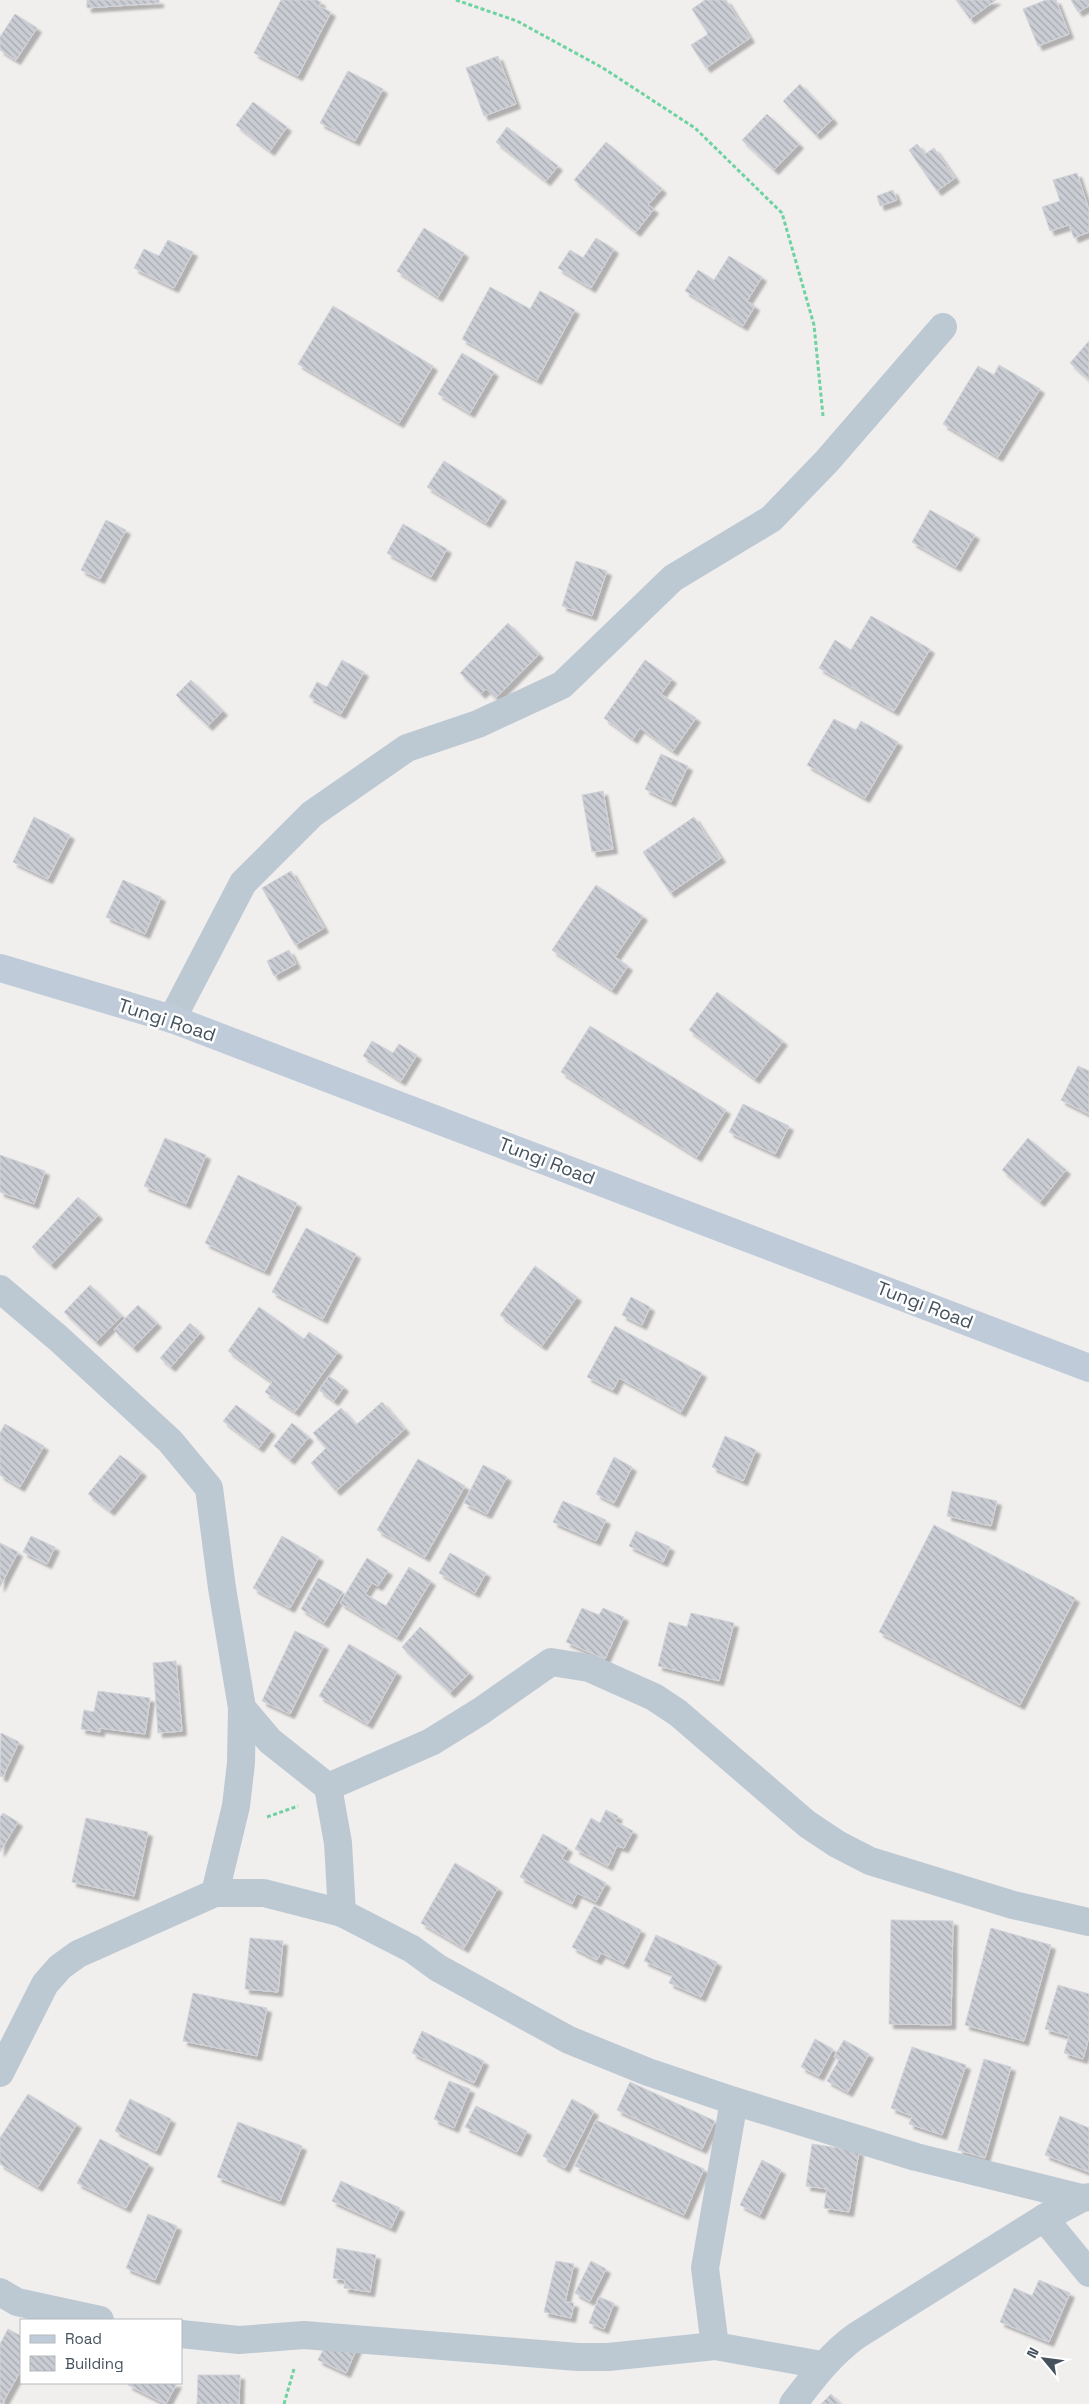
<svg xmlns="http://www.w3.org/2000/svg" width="1089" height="2404" font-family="'Space Grotesk',sans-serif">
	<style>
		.building { fill: url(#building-back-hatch); stroke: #d1d4da; filter: url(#shadow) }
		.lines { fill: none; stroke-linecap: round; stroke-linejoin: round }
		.path { stroke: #6ed3a1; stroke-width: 3; stroke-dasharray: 4 2.5; stroke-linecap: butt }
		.street { stroke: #bdc9d2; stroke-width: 28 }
		.secondary { stroke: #bfcbd9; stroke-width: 28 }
		.labels { text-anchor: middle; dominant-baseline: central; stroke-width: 5; stroke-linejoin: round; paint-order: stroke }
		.street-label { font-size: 19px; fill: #45525d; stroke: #fff }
	</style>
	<defs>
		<pattern id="building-back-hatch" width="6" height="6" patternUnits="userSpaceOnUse" patternTransform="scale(1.25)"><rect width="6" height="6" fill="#cacdd3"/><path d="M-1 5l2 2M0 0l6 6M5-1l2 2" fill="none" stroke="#a6a9ae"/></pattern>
		<filter id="shadow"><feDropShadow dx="4.5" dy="4.5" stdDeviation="1" flood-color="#0004"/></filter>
	</defs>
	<rect width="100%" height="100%" fill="#f1eeee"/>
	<g class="building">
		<polygon points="87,0 159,0 159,3 87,8"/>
		<polygon points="281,0 317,0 321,2 319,6 331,12 298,76 254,53"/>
		<polygon points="705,0 726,0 750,38 706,68 691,45 708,34 692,9"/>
		<polygon points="956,0 996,0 970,19"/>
		<polygon points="1046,0 1056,0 1069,34 1038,46 1023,9"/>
		<polygon points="1071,0 1089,0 1089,6 1078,12"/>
		<polygon points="15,14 37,28 16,60 0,50 0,37"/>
		<polygon points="498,56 516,104 484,116 466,68"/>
		<polygon points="348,71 383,89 355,141 320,123"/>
		<polygon points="800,84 833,119 816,135 783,101"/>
		<polygon points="253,102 287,127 270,151 236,125"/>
		<polygon points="767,114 799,144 774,170 742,140"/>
		<polygon points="507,127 558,166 546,181 496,142"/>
		<polygon points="606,142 662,189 648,205 654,209 636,232 574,180"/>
		<polygon points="917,144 925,154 934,148 955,178 937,191 909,150"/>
		<polygon points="1077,173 1089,210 1089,232 1074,238 1069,225 1050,231 1042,207 1060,201 1053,180"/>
		<polygon points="893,190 897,200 880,206 877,196"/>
		<polygon points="424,228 464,253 438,297 397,271"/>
		<polygon points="596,238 614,249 591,288 558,268 570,250 583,258"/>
		<polygon points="168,240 193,252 174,288 134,268 144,249 159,256"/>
		<polygon points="729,256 762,277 747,301 755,306 743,326 685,291 698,270 714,280"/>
		<polygon points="490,287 530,309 540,291 575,310 537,380 462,339"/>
		<polygon points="333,306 433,366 399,423 298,364"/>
		<polygon points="1089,341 1089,380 1070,363"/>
		<polygon points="462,353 494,372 470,413 438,394"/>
		<polygon points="999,365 1040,389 998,457 943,424 978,366 994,375"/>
		<polygon points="444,461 502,497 486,523 427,487"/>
		<polygon points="930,510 975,535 956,567 912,542"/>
		<polygon points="106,520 126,530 100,579 81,570"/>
		<polygon points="403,524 447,549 431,577 387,553"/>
		<polygon points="576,561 607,571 592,616 562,606"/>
		<polygon points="871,616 930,649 894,711 819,668 835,640 851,650"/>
		<polygon points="508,623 539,654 496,698 486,689 481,694 460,673"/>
		<polygon points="342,660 364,672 341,714 309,697 317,682 327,687"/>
		<polygon points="645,660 672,679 661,694 696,718 673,751 640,728 633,739 604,718"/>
		<polygon points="191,680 223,711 208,726 176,695"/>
		<polygon points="834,719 856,730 861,721 898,742 865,798 807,765"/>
		<polygon points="661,754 688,766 671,802 645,789"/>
		<polygon points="603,791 613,849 592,852 582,795"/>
		<polygon points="34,817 70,835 48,879 13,862"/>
		<polygon points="694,817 721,858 670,893 643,852"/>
		<polygon points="291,871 324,928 295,945 262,888"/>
		<polygon points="123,880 161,897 145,934 106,917"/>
		<polygon points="596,885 643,916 615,957 628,966 612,990 552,950"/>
		<polygon points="289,950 296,964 274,976 267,961"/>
		<polygon points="717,992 783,1041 755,1079 689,1030"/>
		<polygon points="590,1026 726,1110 697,1157 561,1072"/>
		<polygon points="372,1041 393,1053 399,1044 417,1055 401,1081 363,1056"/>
		<polygon points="1078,1066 1089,1071 1089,1114 1061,1100"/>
		<polygon points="743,1104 789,1126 775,1154 729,1132"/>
		<polygon points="165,1138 206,1155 186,1204 144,1186"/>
		<polygon points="1028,1138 1066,1170 1040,1202 1002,1170"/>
		<polygon points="0,1155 45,1171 34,1204 0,1192"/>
		<polygon points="238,1175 297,1203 265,1271 205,1243"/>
		<polygon points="78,1197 98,1215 51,1265 32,1247"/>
		<polygon points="306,1228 356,1254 323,1319 272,1292"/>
		<polygon points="535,1266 577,1297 542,1346 500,1315"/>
		<polygon points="90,1285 122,1316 96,1342 64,1312"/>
		<polygon points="631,1297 650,1307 642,1325 622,1315"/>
		<polygon points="138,1305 157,1323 133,1348 114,1330"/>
		<polygon points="259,1307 304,1339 309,1332 338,1352 295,1412 265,1392 272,1382 228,1351"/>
		<polygon points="190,1323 200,1333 171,1367 160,1358"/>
		<polygon points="615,1326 702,1373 681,1412 619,1378 613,1390 587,1377"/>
		<polygon points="329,1376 344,1387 334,1401 319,1390"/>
		<polygon points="382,1402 405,1429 336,1491 311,1463 326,1448 313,1433 341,1408 356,1425"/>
		<polygon points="236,1405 271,1431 259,1448 223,1421"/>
		<polygon points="292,1423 309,1437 290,1460 274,1446"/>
		<polygon points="5,1424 44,1446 20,1487 0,1475 0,1433"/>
		<polygon points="725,1436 756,1450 743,1481 712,1467"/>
		<polygon points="120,1455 142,1472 110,1511 88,1494"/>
		<polygon points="614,1457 632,1467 614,1503 596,1494"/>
		<polygon points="418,1459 465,1486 425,1557 377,1530"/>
		<polygon points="483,1465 507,1477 487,1514 464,1503"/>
		<polygon points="952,1491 997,1501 991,1526 947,1516"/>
		<polygon points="563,1501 606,1520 596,1541 553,1522"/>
		<polygon points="934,1525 1075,1598 1020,1705 879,1632"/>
		<polygon points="636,1531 670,1547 663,1562 629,1546"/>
		<polygon points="31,1536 55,1547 47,1564 23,1552"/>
		<polygon points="282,1536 319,1557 290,1608 253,1588"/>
		<polygon points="0,1543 18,1552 0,1587"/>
		<polygon points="450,1553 486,1573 475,1593 439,1573"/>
		<polygon points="367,1558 388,1571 378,1586 372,1583 365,1594 386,1606 409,1567 431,1581 397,1637 340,1603"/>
		<polygon points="318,1578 343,1592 324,1623 301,1609"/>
		<polygon points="582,1608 599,1615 603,1608 624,1617 605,1659 566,1642"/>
		<polygon points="691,1613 734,1623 719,1681 658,1666 669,1622 687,1627"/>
		<polygon points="420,1627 469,1673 450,1693 402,1647"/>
		<polygon points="295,1631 324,1645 290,1714 262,1701"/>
		<polygon points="349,1644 397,1672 368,1724 319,1696"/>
		<polygon points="176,1661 182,1731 158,1733 153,1663"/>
		<polygon points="98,1691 150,1698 145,1734 100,1728 100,1732 81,1729 84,1710 94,1712"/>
		<polygon points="1,1733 19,1742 3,1777 0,1776"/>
		<polygon points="606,1810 618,1816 615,1821 633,1831 624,1848 617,1846 608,1866 575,1849 591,1818 600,1823"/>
		<polygon points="3,1813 18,1822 0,1852 0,1817"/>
		<polygon points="86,1818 148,1832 134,1896 72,1882"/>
		<polygon points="543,1834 568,1848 562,1859 606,1883 596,1902 577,1893 572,1904 520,1877"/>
		<polygon points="455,1863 498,1888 464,1948 421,1923"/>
		<polygon points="594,1906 641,1930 624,1964 601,1953 597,1960 572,1947"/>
		<polygon points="891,1920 953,1921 951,2025 889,2024"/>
		<polygon points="991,1928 1051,1945 1024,2041 965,2025"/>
		<polygon points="656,1935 717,1962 701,1997 669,1983 673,1974 644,1961"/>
		<polygon points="250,1938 283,1941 278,1992 245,1989"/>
		<polygon points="1058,1985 1089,1994 1089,2037 1083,2059 1064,2053 1069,2036 1045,2029"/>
		<polygon points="193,1993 267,2008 257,2056 183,2041"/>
		<polygon points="422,2031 484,2061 474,2083 412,2053"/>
		<polygon points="815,2039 833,2049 819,2076 801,2067"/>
		<polygon points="844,2040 869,2054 848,2092 827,2081 839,2060 834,2057"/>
		<polygon points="912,2047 966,2065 942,2135 909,2124 912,2116 891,2108"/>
		<polygon points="984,2059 1011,2067 985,2158 958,2150"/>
		<polygon points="449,2081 470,2089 454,2128 434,2119"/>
		<polygon points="630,2082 715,2121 702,2149 617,2110"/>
		<polygon points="28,2094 77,2124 38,2187 0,2164 0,2138"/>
		<polygon points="130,2099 171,2119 156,2151 115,2131"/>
		<polygon points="572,2099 594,2111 565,2168 543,2156"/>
		<polygon points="476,2106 527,2131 517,2152 465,2127"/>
		<polygon points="1060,2116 1089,2128 1089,2172 1045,2155"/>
		<polygon points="596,2120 704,2169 684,2215 575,2166"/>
		<polygon points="238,2122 302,2146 280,2201 217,2177"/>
		<polygon points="100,2139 149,2164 126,2208 77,2183"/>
		<polygon points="812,2144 859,2151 849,2212 824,2208 827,2189 806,2186"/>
		<polygon points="762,2160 781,2170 760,2215 740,2205"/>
		<polygon points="341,2181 400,2208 391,2228 332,2201"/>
		<polygon points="148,2214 177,2226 155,2280 126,2268"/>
		<polygon points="337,2248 376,2255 370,2292 344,2288 345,2280 333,2278"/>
		<polygon points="556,2261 574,2264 565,2302 574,2303 571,2318 544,2312"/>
		<polygon points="591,2261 606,2269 590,2301 575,2293"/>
		<polygon points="1039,2280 1070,2293 1049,2342 1000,2322 1014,2288 1032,2296"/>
		<polygon points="599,2297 614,2303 604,2329 589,2323"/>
		<polygon points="8,2329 21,2336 21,2370 2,2404 0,2403 0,2344"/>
		<polygon points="330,2336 357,2348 346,2373 318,2360"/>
		<polygon points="198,2375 240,2375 239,2404 197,2404"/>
		<polygon points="129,2383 177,2383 166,2404 128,2385"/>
		<polygon points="831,2394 840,2404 821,2404"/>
	</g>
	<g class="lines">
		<g class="path">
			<polyline points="456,0 517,21 603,68 695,128 782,213 814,325 823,416"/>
			<polyline points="267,1817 298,1806"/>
			<polyline points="284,2404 294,2369"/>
		</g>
		<g class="street">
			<polyline points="172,1019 243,883 312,814 407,748 478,724 562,685 673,578 771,519 827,461 943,327"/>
			<polyline points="0,1289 58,1338 170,1441 209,1488 222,1588 242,1708 270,1741 328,1787 338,1843 342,1913"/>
			<polyline points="328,1787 431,1742 481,1711 551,1662 589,1668 654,1697 678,1713 807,1824 837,1844 870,1861 1013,1905 1089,1922"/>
			<polyline points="215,1893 236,1806 241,1763 242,1708"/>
			<polyline points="0,2073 45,1984 60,1967 78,1954 215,1893 264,1893 342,1913 412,1949 438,1968 569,2040 648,2072 734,2101 916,2157 1082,2198 1089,2197"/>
			<polyline points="1044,2218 1089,2273"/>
			<polyline points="0,2292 17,2302 100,2320"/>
			<polyline points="181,2334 239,2340 304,2335 578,2357 608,2357 715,2346 822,2365"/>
			<polyline points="715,2346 705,2268 734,2101"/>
			<path d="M793,2404c20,-26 37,-49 63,-68l188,-118 38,-20"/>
		</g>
		<polyline class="secondary" points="0,968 172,1019 1089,1368"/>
	</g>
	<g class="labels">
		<g class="street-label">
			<text transform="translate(167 1020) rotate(18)">Tungi Road</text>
			<text transform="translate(547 1161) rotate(21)">Tungi Road</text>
			<text transform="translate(925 1305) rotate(21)">Tungi Road</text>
		</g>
	</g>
	<rect x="20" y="2319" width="162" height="65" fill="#ffffff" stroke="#b5babe"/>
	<rect x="30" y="2335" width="25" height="8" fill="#bfcbd9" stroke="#b5babe"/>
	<text x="65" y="2344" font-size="15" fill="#45525d">Road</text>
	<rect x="30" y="2356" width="25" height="15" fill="url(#building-back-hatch)" stroke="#b5babe"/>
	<text x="65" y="2369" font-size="15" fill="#45525d">Building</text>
	<g transform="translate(1044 2359) rotate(299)" stroke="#ffffff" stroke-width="4" paint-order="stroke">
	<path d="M0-4L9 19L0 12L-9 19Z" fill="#45525d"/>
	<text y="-8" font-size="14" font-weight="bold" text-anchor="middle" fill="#45525d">N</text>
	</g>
</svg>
